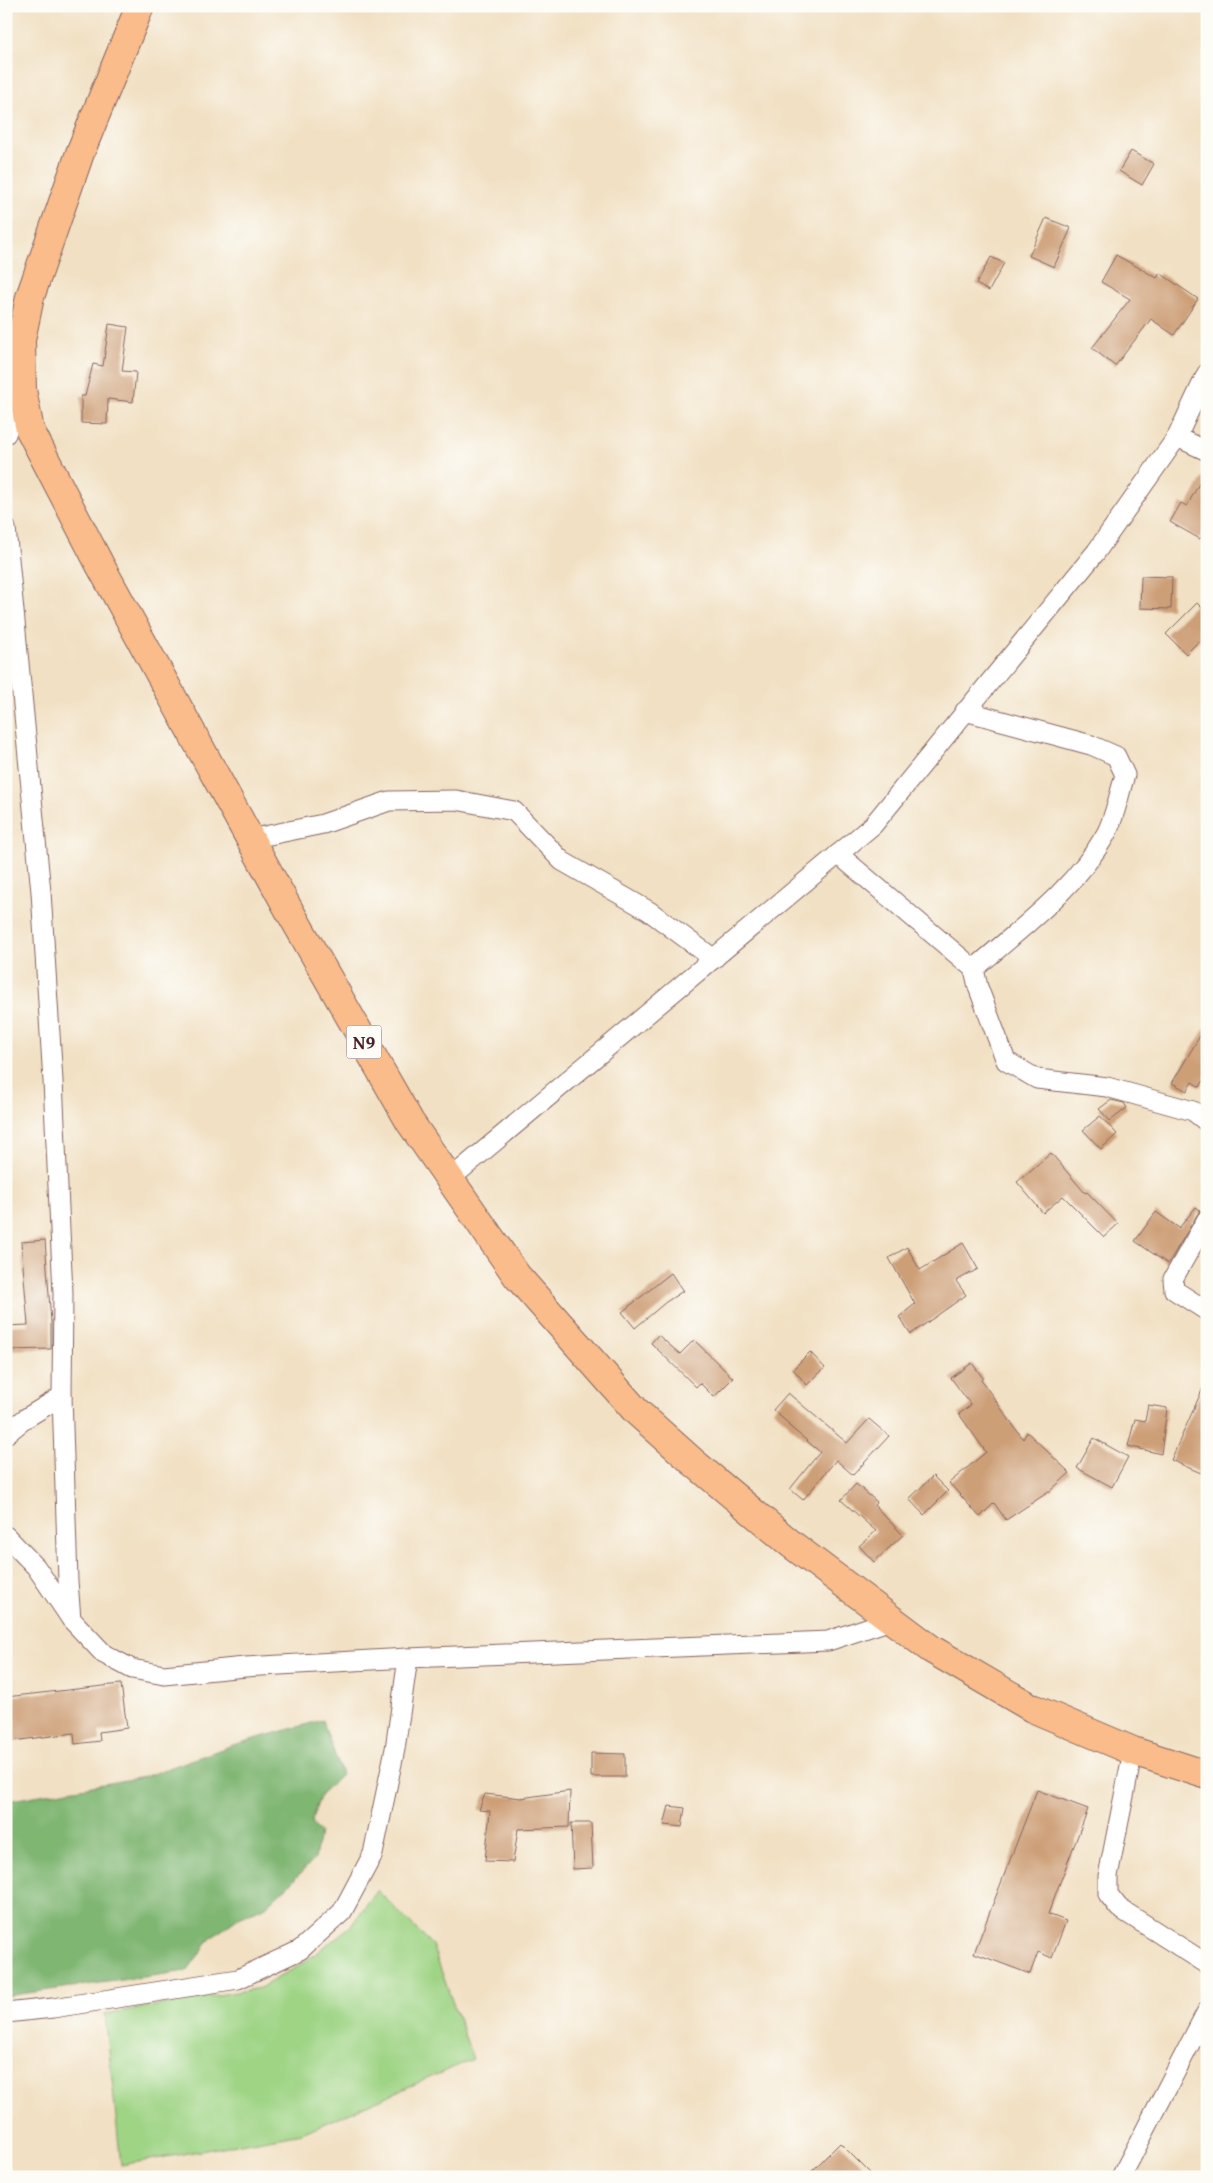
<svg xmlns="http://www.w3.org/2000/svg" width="1213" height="2183" font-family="'Gentium Book Plus',serif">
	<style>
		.green { fill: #9fd485; stroke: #747a58 }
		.forest { fill: #7fb672; stroke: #646a4e }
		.building { fill: #cd9f77 }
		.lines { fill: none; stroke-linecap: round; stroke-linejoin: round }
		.minor-casing { stroke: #846360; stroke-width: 21 }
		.highway-casing { stroke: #846360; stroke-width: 30 }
		.minor { stroke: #fff; stroke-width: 19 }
		.highway { stroke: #f9bc8a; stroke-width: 28 }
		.labels { text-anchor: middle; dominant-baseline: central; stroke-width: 4.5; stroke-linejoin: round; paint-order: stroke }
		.shield { fill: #fdfcf7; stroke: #806168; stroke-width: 1 }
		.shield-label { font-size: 19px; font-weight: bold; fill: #4a1f2b }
	</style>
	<rect width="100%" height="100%" fill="#fdfcf7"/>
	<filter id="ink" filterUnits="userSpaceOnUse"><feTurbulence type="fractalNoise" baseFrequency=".02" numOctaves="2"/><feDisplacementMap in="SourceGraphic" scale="10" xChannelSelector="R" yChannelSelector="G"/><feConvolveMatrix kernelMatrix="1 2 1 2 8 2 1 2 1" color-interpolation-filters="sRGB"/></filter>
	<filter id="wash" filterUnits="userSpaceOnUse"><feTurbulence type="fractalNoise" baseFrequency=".0096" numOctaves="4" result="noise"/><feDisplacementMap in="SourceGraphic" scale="20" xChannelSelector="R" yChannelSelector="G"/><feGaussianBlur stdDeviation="1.12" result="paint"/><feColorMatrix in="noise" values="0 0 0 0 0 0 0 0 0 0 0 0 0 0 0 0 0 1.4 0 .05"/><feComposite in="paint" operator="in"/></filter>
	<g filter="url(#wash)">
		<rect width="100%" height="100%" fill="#f1e0c3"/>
		<polygon class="green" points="377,1890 432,1945 473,2059 302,2133 121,2165 105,2014 260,1988 302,1964 351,1926"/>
		<polygon class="forest" points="322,1720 342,1774 321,1794 311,1822 320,1833 315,1858 294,1880 266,1906 237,1919 211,1938 187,1971 6,1996 6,1801 144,1777 233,1745"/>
		<g id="blocks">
			<g class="building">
				<polygon points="1131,151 1154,164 1142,185 1119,171"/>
				<polygon points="1046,218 1071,228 1054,267 1029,256"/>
				<polygon points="1116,255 1157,278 1160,273 1198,299 1174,335 1151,319 1115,366 1092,348 1130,299 1101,282"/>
				<polygon points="991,257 1004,263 989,291 976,284"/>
				<polygon points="109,324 128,327 122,371 136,372 133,402 108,399 107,424 81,423 81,396 85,396 93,364 103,366"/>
				<polygon points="1207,469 1207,527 1200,539 1170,522 1181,503 1187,506"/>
				<polygon points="1141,576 1172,577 1171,609 1140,608"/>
				<polygon points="1197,603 1207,613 1207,633 1186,654 1166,634"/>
				<polygon points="1207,1024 1207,1075 1200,1087 1192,1082 1187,1091 1172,1083"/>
				<polygon points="1111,1100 1124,1103 1127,1108 1110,1121 1099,1109"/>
				<polygon points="1100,1116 1117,1134 1101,1149 1083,1130"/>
				<polygon points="1051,1153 1085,1193 1087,1192 1118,1224 1104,1237 1063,1196 1043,1213 1017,1182"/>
				<polygon points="1196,1207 1200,1210 1168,1264 1135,1241 1156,1212 1179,1228"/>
				<polygon points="45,1240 51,1322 51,1349 6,1350 6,1326 28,1325 21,1242"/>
				<polygon points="963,1243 978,1269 956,1281 966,1295 911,1334 899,1317 915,1304 889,1258 907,1247 920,1270"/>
				<polygon points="671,1273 683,1291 666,1302 635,1328 622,1312"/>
				<polygon points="658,1335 680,1354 694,1340 733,1378 714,1397 700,1383 696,1387 651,1343"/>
				<polygon points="810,1352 825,1368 807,1385 793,1369"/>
				<polygon points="972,1363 983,1378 981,1380 1023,1439 1027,1432 1070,1473 1050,1491 1006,1520 994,1503 980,1517 949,1483 986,1452 959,1414 971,1405 951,1378"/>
				<polygon points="1207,1379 1207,1459 1201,1473 1171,1460"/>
				<polygon points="788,1393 847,1443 869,1419 889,1436 853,1475 836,1460 803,1500 790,1489 820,1452 788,1425 789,1424 773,1410"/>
				<polygon points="1148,1405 1167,1408 1161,1454 1128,1446 1135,1419 1145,1421"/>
				<polygon points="1094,1438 1128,1457 1112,1487 1077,1468"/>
				<polygon points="933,1476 948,1491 924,1515 909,1499"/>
				<polygon points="856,1484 877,1502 874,1505 903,1535 874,1562 859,1546 876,1531 841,1500"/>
				<polygon points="121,1684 127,1728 99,1732 100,1741 75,1744 74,1733 13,1741 11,1728 6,1728 6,1697"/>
				<polygon points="591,1753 625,1754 625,1777 591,1777"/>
				<polygon points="1037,1790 1088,1809 1048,1914 1066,1921 1052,1958 1038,1952 1030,1974 974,1953"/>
				<polygon points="570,1791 569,1827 518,1829 513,1862 485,1861 490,1811 479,1810 485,1794 521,1798"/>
				<polygon points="669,1806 685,1808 682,1827 664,1825"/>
				<polygon points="571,1823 591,1823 593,1868 573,1869"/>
				<polygon points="840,2143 874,2177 806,2177"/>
			</g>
		</g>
	</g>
	<g filter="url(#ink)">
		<use href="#blocks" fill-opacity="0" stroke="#846360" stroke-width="1"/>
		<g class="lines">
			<defs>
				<g id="minor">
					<polyline points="6,434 22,390"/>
					<polyline points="1177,437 1207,451"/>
					<polyline points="6,528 41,892 53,1081 63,1293 62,1396 68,1581 71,1619"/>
					<path d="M965,711l126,34 25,11 9,19c-6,19 -10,42 -19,59 -31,55 -85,94 -132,135"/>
					<polyline points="250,839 323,824 389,801 456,800 514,811 562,861 649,911 714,959"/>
					<polyline points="838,854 974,969 978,987 1006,1061 1037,1079 1107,1087 1193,1111 1207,1122"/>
					<polyline points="450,1179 873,825 1096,552 1177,437 1207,373"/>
					<polyline points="1207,1219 1173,1279 1174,1290 1207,1311"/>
					<polyline points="6,1434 26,1418 62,1396"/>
					<polyline points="6,1536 36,1567 71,1619 104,1654 132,1669 164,1675 245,1667 408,1658 828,1641 891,1620"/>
					<polyline points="1133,1751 1108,1876 1108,1894 1119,1908 1207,1964"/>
					<polyline points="6,2013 53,2008 238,1979 300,1950 342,1912 373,1854 395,1749 408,1658"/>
					<polyline points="1121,2177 1207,2011"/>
				</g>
				<polyline id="highway" points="140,6 80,153 30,297 21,340 22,390 30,430 100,565 289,910 410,1122 517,1276 636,1411 693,1462 791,1544 931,1649 1032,1708 1133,1751 1207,1775"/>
			</defs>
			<use href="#minor" class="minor-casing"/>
			<use href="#highway" class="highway-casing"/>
			<use href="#minor" class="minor"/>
			<use href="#highway" class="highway"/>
		</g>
	</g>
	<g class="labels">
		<rect class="shield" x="346.5" y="1025.5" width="35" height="33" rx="4"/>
		<g class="shield-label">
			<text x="364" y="1042">N9</text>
		</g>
	</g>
	<rect width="1213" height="2183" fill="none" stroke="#fdfcf7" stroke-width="25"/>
</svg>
